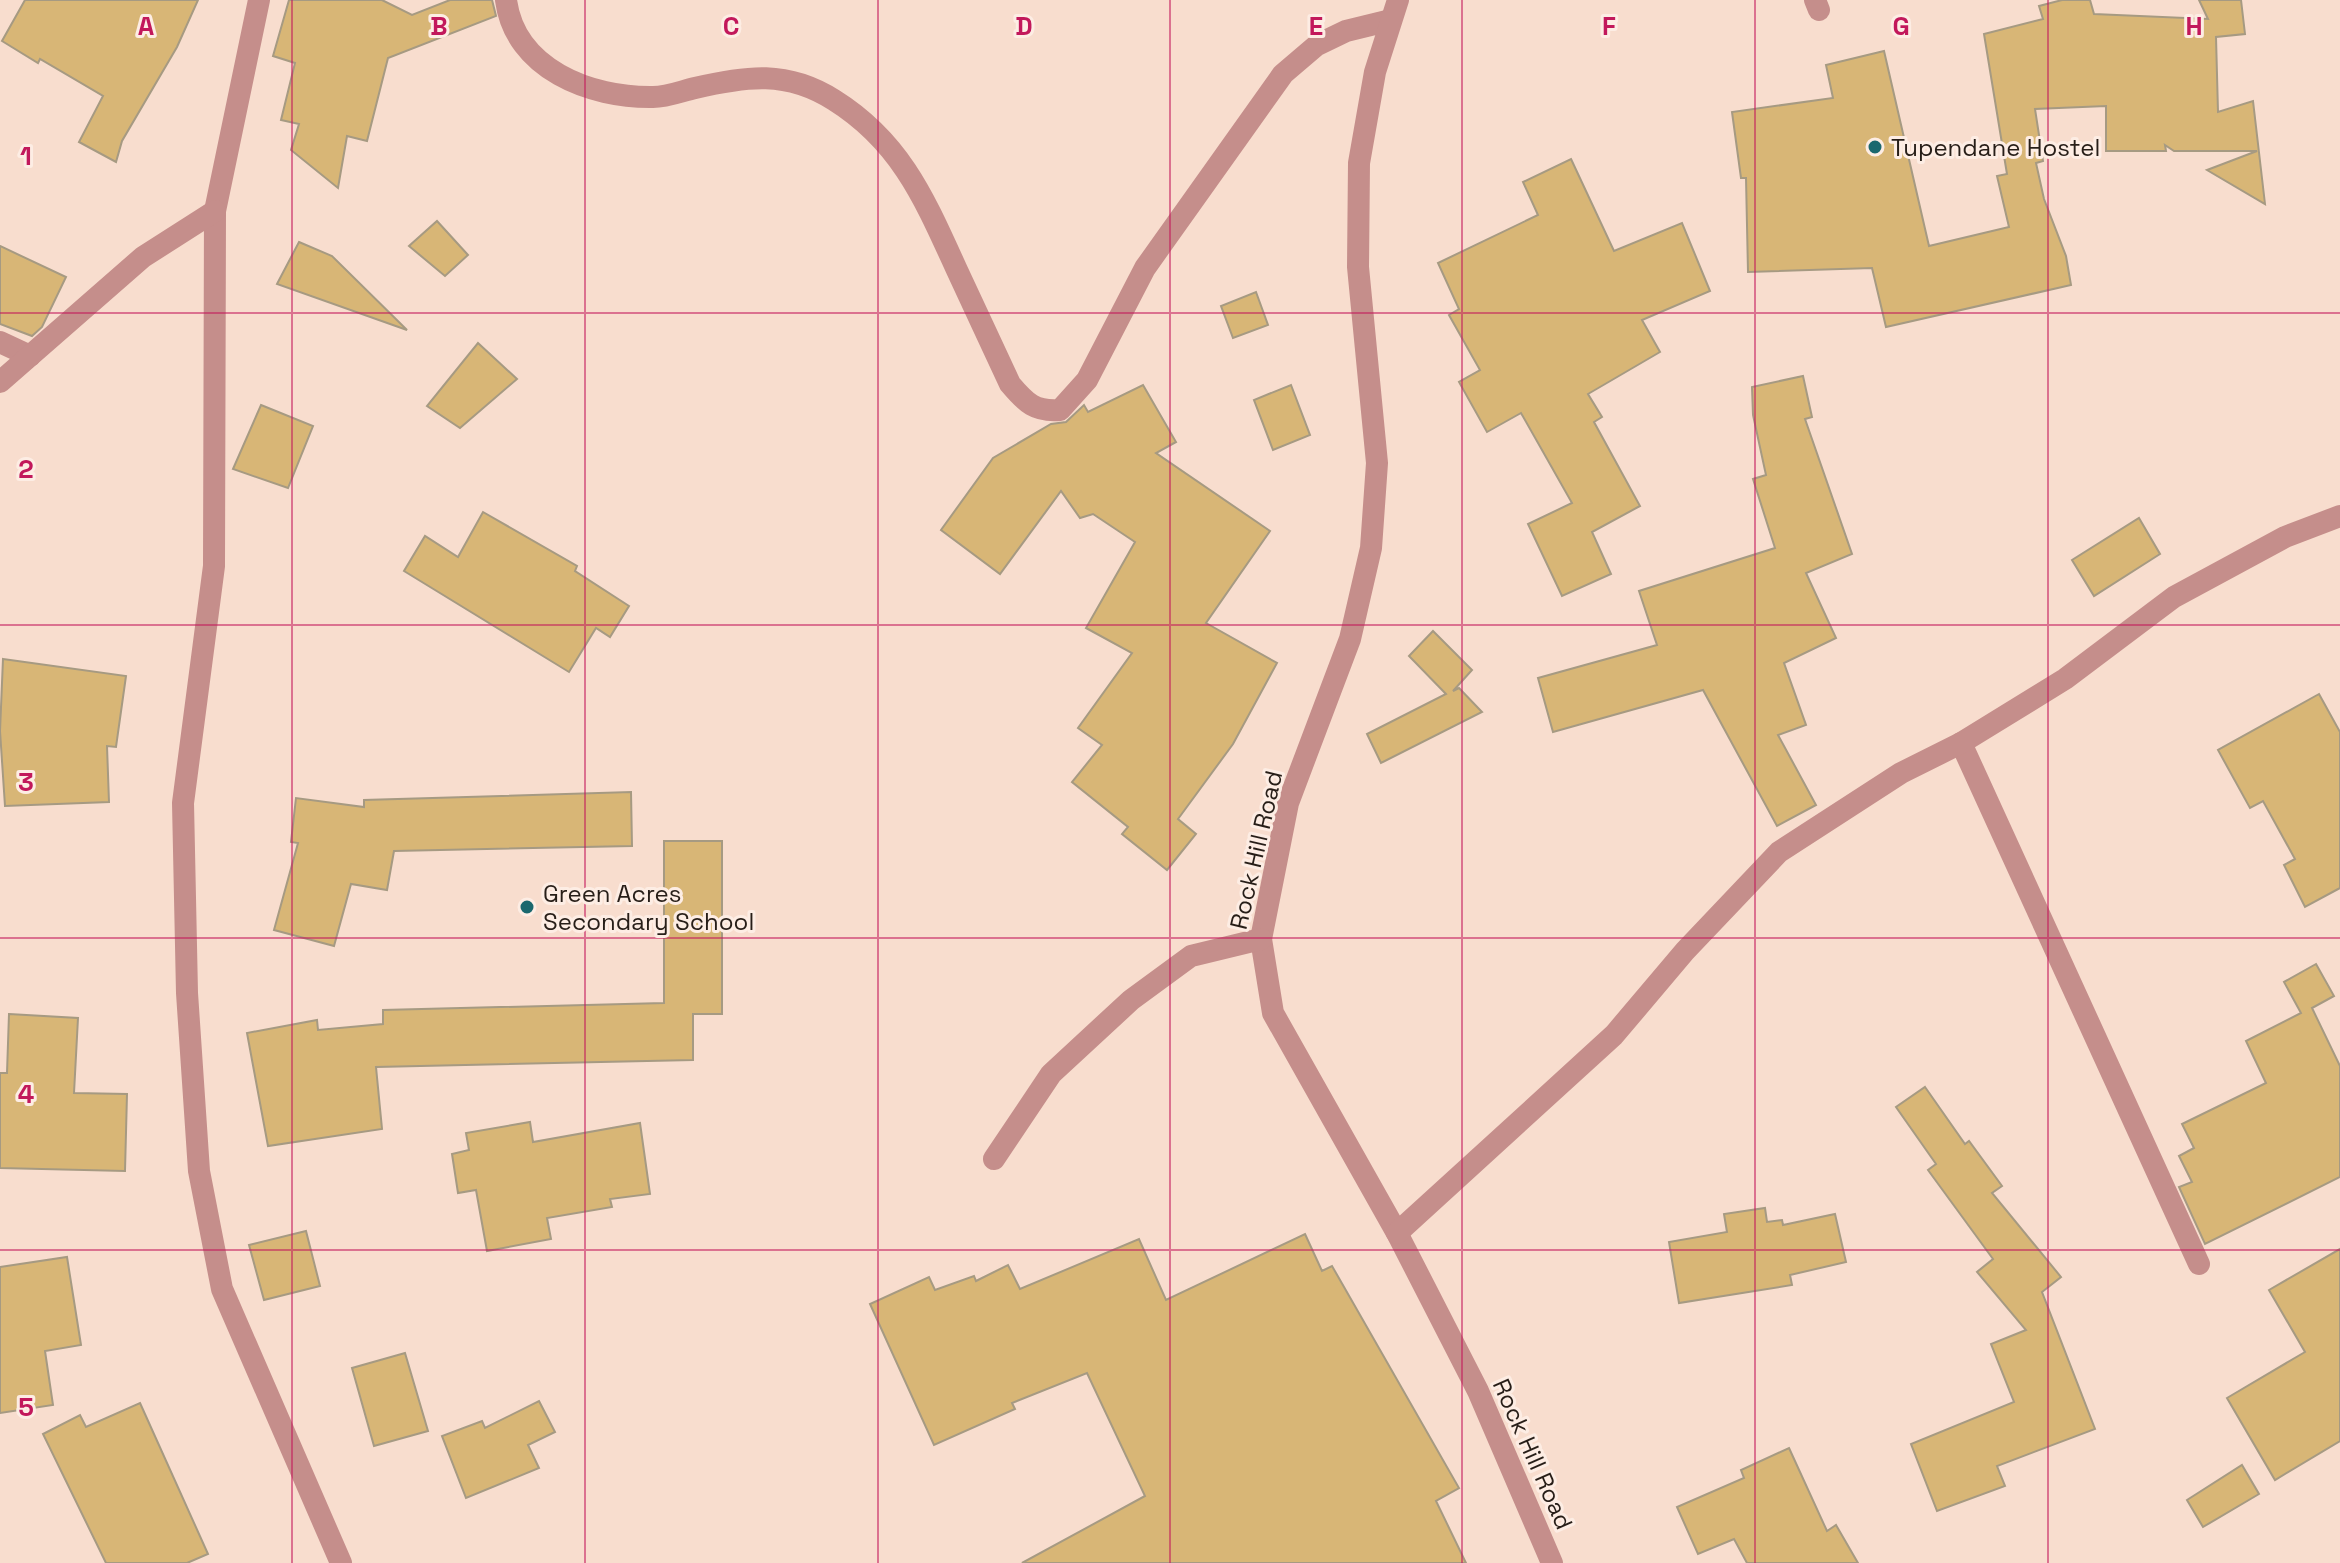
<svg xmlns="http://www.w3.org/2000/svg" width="2340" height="1563" font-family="'Space Grotesk',sans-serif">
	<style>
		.building { fill: #d8b676; stroke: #a69a82; stroke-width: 2 }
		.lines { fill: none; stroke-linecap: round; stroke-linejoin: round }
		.minor { stroke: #c58e8b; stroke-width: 22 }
		.grid { fill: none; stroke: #c2185b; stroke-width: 2; stroke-opacity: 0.55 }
		.poi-dot { fill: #1b686e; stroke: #fdede4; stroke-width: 3 }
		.labels { text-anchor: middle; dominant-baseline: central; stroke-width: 6; stroke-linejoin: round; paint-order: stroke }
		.poi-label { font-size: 24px; fill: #271e18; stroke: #fdede4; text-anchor: start }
		.street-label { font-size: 24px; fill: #271e18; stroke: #fdede4 }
		.grid-label { font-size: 26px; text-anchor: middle; font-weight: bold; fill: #c2185b; stroke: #fdede4; stroke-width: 6; stroke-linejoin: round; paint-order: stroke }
	</style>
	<rect width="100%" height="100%" fill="#f8ddce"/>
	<g class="building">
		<polygon points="25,0 198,0 177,47 122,141 116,162 79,142 103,96 40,59 38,63 2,41"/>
		<polygon points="289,0 382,0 412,15 450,0 492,0 496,16 388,58 367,141 347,136 338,188 291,150 299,124 281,120 295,63 273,56"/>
		<polygon points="2062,0 2090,0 2094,14 2208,19 2199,0 2241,0 2245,34 2216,37 2218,112 2253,101 2265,204 2207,170 2257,151 2174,151 2165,145 2166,151 2106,151 2106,106 2035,109 2043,161 2036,163 2044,199 2066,256 2071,285 1886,327 1872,268 1748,272 1746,178 1741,178 1732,112 1833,98 1826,65 1884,51 1929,246 2009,227 1997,176 2007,174 1984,34 2043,19 2039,6"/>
		<polygon points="1571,159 1614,251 1682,223 1710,291 1642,320 1660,352 1588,394 1602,417 1594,422 1640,506 1592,532 1611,574 1562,596 1528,524 1572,503 1521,413 1487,432 1459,382 1480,370 1449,315 1459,309 1438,263 1538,215 1523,182"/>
		<polygon points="437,221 468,255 445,276 409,246"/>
		<polygon points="299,242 332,256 407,330 277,284"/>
		<polygon points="0,246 66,277 42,327 32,336 0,324"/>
		<polygon points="1256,292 1268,325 1233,338 1221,306"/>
		<polygon points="478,343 517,379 460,428 427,406"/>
		<polygon points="1803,376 1812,417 1805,419 1852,554 1806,573 1836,638 1784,663 1806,725 1778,735 1816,805 1777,826 1703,690 1553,732 1538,678 1657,645 1639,591 1775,548 1753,479 1766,475 1753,415 1752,387"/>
		<polygon points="1143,385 1176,442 1156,453 1270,531 1206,623 1277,663 1233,744 1178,819 1196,834 1167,870 1122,834 1128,827 1072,782 1102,745 1078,728 1132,653 1086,628 1135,542 1093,514 1080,518 1061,491 1000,574 941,530 993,458 1051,424 1066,422 1084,405 1088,412"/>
		<polygon points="1291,385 1310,435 1273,450 1254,400"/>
		<polygon points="261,405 313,426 288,488 233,469"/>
		<polygon points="483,512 577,566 575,571 629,606 610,637 596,628 569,672 404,571 425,536 458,557"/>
		<polygon points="2139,518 2160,554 2094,596 2072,560"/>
		<polygon points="1433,631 1472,670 1453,691 1459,688 1482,712 1381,763 1367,734 1446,694 1409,656"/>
		<polygon points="3,659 126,676 116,747 107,746 109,802 5,806 0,731"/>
		<polygon points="2319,694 2340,732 2340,888 2305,907 2284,865 2295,859 2263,801 2250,808 2218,750"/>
		<polygon points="631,792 632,846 394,851 387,890 351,884 334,946 274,930 298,843 291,842 296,798 364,807 364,800"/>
		<polygon points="664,841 722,841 722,1014 693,1014 693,1060 376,1067 382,1129 268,1146 247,1033 317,1020 318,1030 383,1024 383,1010 664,1003"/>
		<polygon points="2316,964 2334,996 2312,1008 2340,1066 2340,1177 2205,1244 2179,1187 2192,1182 2179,1156 2194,1148 2182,1124 2266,1083 2246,1041 2301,1013 2284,982"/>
		<polygon points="9,1014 78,1018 74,1093 127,1094 125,1171 0,1168 0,1073 7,1073"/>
		<polygon points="1925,1087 1965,1144 1969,1141 2002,1186 1992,1193 2061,1277 2042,1292 2095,1429 1997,1466 2005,1486 1937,1511 1911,1444 2014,1402 1991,1344 2026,1330 1977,1272 1993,1259 1928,1170 1936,1164 1896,1107"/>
		<polygon points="530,1122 533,1142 640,1123 650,1194 610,1199 612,1207 547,1218 551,1239 487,1251 476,1190 458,1193 452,1154 469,1150 466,1133"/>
		<polygon points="1765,1208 1767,1222 1782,1220 1783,1225 1835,1214 1846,1262 1790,1275 1792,1285 1679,1303 1669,1242 1727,1232 1724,1214"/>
		<polygon points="306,1231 320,1286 264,1300 249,1245"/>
		<polygon points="1305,1234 1322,1271 1332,1266 1459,1488 1436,1501 1466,1563 1022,1563 1145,1496 1087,1373 1012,1403 1015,1409 934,1445 870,1304 929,1277 935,1290 974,1276 976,1281 1008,1265 1020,1289 1139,1239 1166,1300"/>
		<polygon points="2340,1249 2340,1441 2275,1480 2227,1398 2305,1352 2269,1290"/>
		<polygon points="67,1257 81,1345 45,1351 53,1405 0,1413 0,1267"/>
		<polygon points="405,1353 428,1431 374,1446 352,1368"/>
		<polygon points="539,1401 555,1432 528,1445 539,1468 466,1498 442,1436 482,1421 485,1428"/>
		<polygon points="140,1403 208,1554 187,1563 106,1563 43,1434 80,1415 86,1427"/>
		<polygon points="1789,1448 1827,1531 1836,1525 1858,1563 1747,1563 1734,1539 1698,1554 1677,1507 1744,1478 1741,1470"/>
		<polygon points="2242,1465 2259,1494 2203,1527 2187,1500"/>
	</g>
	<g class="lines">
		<g class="minor">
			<polyline points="259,0 215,211 214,566 183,803 187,993 199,1171 222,1289 341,1563"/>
			<path d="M506,0c9,69 84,98 147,97 14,0 29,-6 42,-9 51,-12 92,-18 139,12 67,42 91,100 122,168 18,39 36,77 54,116 16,19 25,28 50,26l27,-30 58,-112 138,-194 34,-29 29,-14 45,-11"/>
			<polyline points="1398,0 1375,72 1359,163 1358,267 1377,463 1371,548 1350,639 1288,803 1261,939 1273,1013 1397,1233 1478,1391 1552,1563"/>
			<polyline points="1815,0 1819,10"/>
			<polyline points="0,342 30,356"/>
			<polyline points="0,382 143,257 215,211"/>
			<polyline points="1961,743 2199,1264"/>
			<polyline points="994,1159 1051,1074 1131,1000 1191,956 1261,939"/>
			<polyline points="1397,1233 1614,1035 1685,951 1779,852 1901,773 1961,743 2065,679 2174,597 2285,537 2340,516"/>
		</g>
	</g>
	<path class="grid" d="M292,0v1563M585,0v1563M878,0v1563M1170,0v1563M1462,0v1563M1755,0v1563M2048,0v1563M0,313h2340M0,625h2340M0,938h2340M0,1250h2340"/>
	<g class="poi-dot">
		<circle cx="1875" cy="147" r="8"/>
		<circle cx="527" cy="907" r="8"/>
	</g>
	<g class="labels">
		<g class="poi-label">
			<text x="1891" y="147">Tupendane Hostel</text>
			<text x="543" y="893">Green Acres<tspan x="543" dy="28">Secondary School</tspan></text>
		</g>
		<g class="street-label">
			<text transform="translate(1256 850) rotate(-77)">Rock Hill Road</text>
			<text transform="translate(1533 1454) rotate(66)">Rock Hill Road</text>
		</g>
	</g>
	<g class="grid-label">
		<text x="146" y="35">A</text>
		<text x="439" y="35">B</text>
		<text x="731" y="35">C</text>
		<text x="1024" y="35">D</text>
		<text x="1316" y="35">E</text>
		<text x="1609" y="35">F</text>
		<text x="1901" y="35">G</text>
		<text x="2194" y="35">H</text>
		<text x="26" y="165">1</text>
		<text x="26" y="478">2</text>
		<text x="26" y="791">3</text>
		<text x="26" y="1103">4</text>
		<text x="26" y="1416">5</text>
	</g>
</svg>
